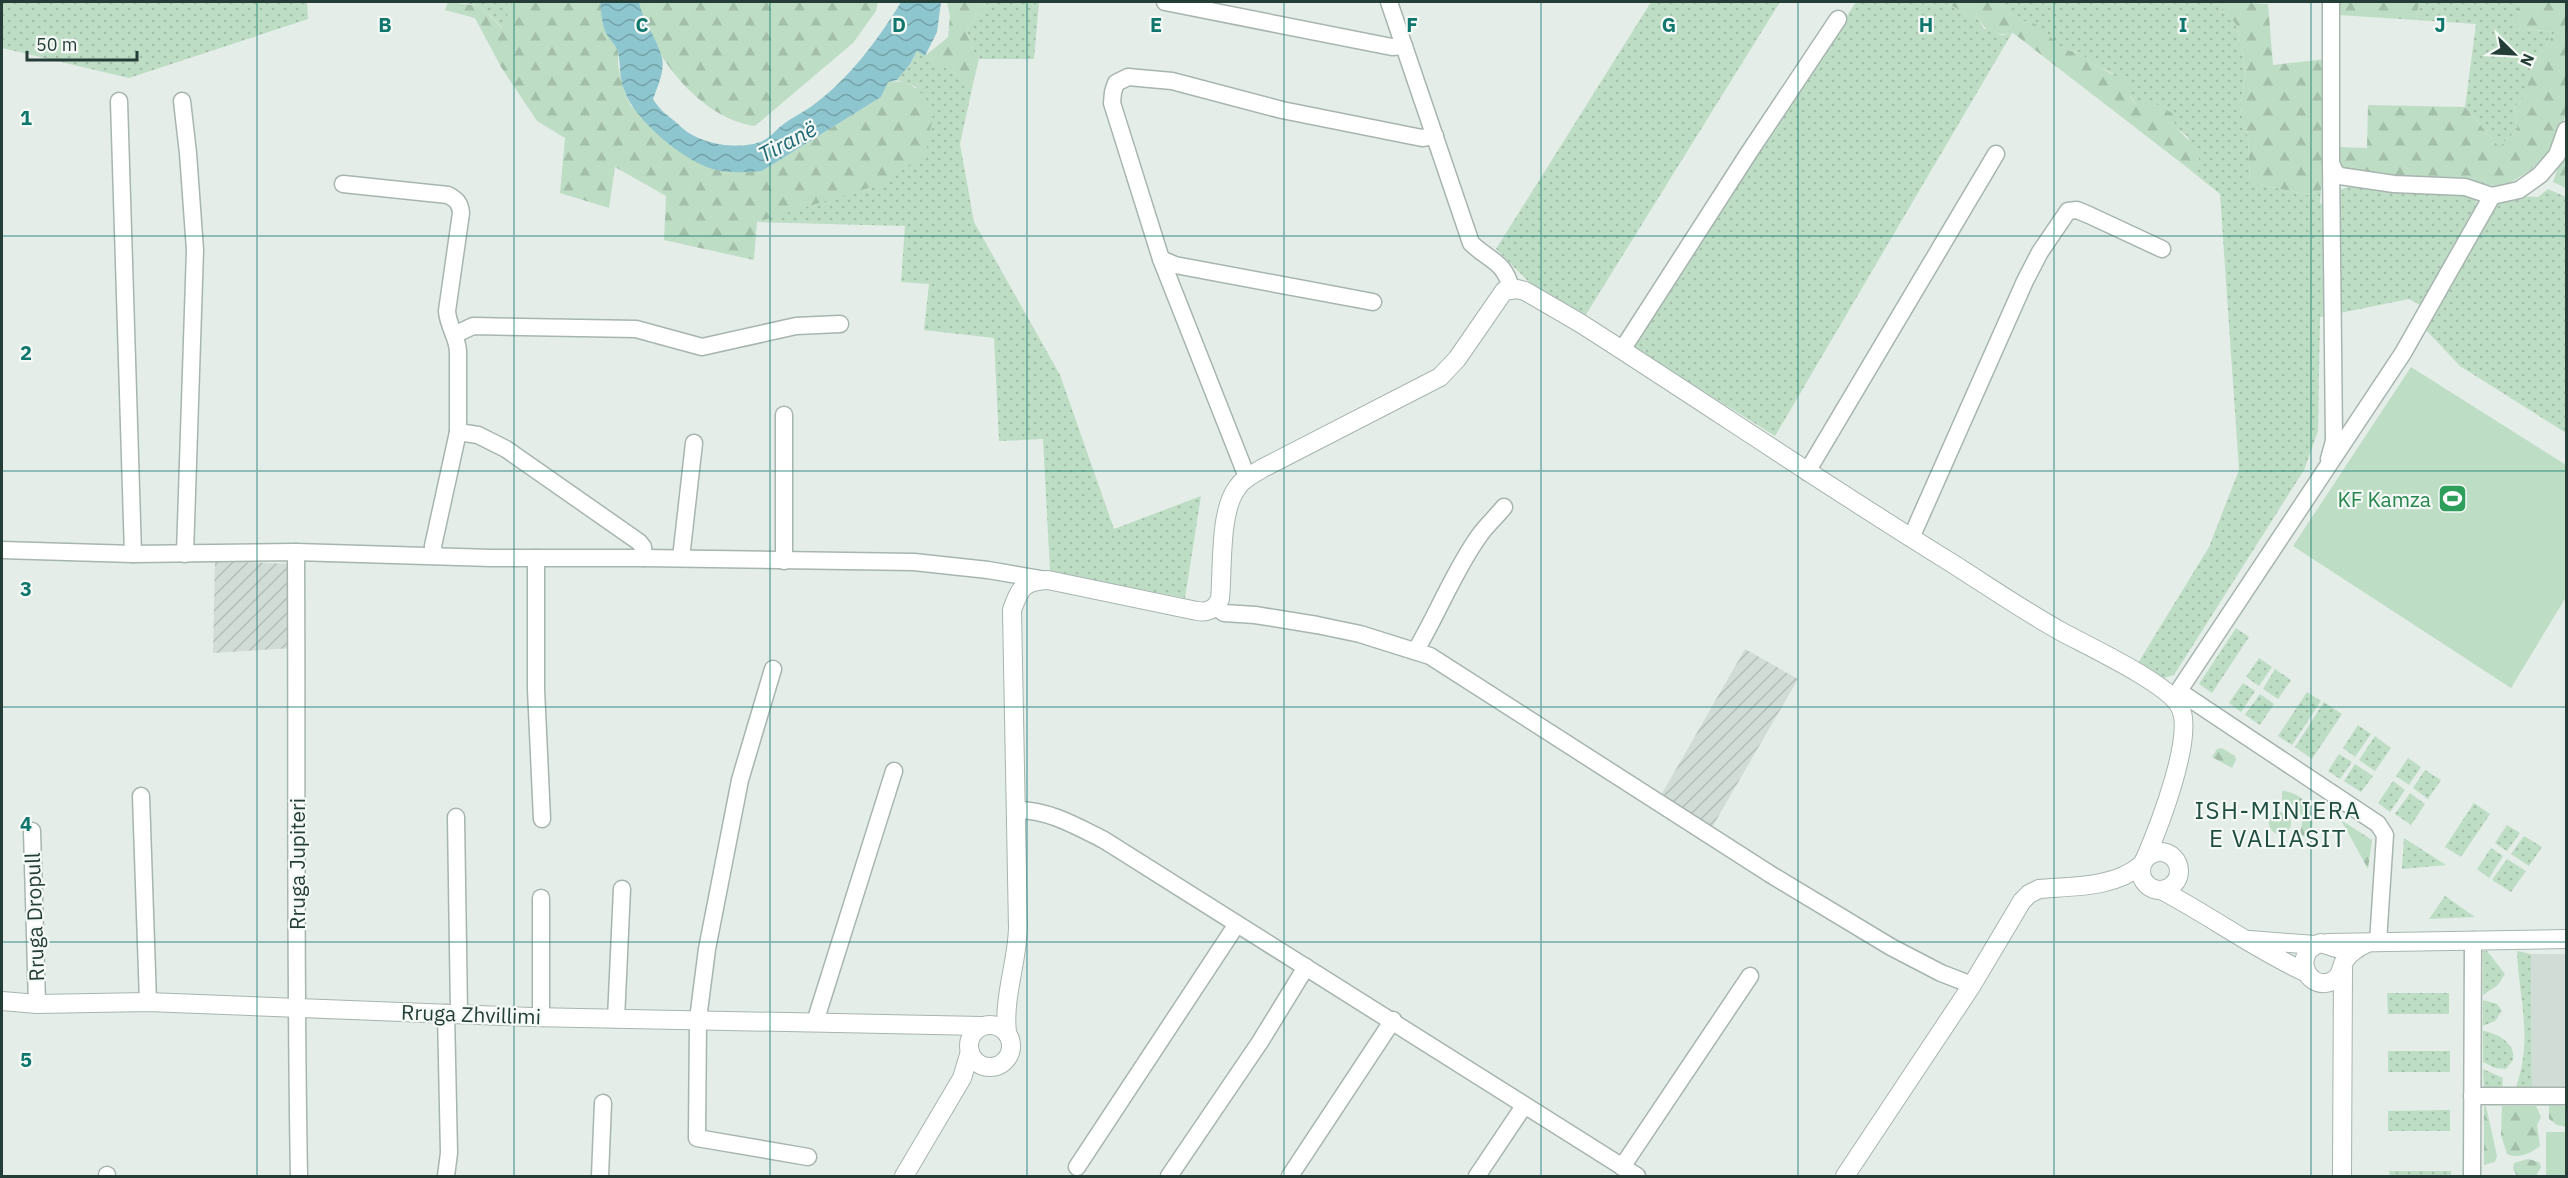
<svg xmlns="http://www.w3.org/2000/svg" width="2568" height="1178" font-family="'IBM Plex Sans',sans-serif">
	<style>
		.built { fill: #d2dcd7 }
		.industrial { fill: url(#industrial-furrows) }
		.grass { fill: url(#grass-dots) }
		.forest { fill: url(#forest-firs) }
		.park { fill: #beddc5 }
		.water { fill: url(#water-waves) }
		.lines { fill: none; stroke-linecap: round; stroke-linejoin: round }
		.minor-casing { stroke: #a7b5af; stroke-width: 19 }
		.tertiary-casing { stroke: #a7b5af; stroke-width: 20 }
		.minor { stroke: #fff; stroke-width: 16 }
		.tertiary { stroke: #fff; stroke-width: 18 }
		.grid { fill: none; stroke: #0f766e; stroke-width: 1.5; stroke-opacity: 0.55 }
		.labels { text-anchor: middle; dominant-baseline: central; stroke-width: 4.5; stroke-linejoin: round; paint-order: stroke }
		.leisure-label { font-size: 21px; fill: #27864d; stroke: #f4f9f6; text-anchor: end }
		.street-label { font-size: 21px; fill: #243d36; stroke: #f4f9f6 }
		.water-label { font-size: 22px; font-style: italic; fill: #206a77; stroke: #f4f9f6 }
		.quarter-label { font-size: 24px; letter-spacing: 1.5px; fill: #204f42; stroke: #f4f9f6 }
		.grid-label { font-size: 20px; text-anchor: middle; font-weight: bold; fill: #0f766e; stroke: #f4f9f6; stroke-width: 4.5; stroke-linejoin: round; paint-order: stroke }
	</style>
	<defs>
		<pattern id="industrial-furrows" width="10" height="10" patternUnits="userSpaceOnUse" patternTransform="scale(1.5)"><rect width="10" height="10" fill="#d2dcd7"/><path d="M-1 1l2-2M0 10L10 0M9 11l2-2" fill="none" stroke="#b4beb9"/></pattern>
		<pattern id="grass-dots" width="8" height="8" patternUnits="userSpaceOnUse" patternTransform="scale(1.5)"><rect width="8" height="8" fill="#beddc5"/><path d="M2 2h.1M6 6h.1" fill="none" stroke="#a3bfaa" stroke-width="1.8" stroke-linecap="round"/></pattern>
		<pattern id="forest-firs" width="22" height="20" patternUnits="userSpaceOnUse" patternTransform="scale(1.5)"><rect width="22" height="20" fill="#beddc5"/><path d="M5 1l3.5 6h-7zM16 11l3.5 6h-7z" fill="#a3bfaa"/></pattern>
		<pattern id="water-waves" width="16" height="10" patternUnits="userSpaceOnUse" patternTransform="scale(1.5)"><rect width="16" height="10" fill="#8ec6cf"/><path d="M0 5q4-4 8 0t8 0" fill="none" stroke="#74a2a9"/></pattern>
	</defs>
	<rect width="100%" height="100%" fill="#e4ede8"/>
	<polygon class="built" points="2531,954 2566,954 2566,1091 2532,1091"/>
	<g class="industrial">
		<polygon points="215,561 292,564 292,648 213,653"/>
		<polygon points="1745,649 1798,679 1711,829 1660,797"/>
	</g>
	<g class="grass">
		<polygon points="2,2 307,2 308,19 129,78 2,48"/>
		<polygon points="460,2 506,2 511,7 503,28 480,6"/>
		<polygon points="987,2 1039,2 1034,59 979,59 974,52 966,30"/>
		<polygon points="1651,2 1780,2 1585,316 1529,282 1496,249"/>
		<polygon points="1856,2 1946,2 1972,18 1978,17 1983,28 2002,35 2012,33 1775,436 1630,345"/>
		<polygon points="1997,2 2223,2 2222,10 2236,24 2246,71 2240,109 2248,137 2250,182 2308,195 2321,190 2320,204 2338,190 2359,184 2468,195 2477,200 2473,217 2420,305 2409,299 2320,317 2318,431 2304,470 2174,675 2164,678 2138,663 2209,547 2239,470 2220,194 2189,169 2199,162 2187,136 2176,128 2156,105 2137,105 2112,73 2098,67 2078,52 2069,51 2061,47 2029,21 2020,21"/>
		<polygon points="2419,2 2519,2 2516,28 2555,32 2528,74 2528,93 2514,108 2518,129 2499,147 2465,107 2476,24 2416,20"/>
		<polygon points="917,51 973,84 960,144 974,222 1060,375 1114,529 1201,496 1185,598 1050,571 1043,439 999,441 994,338 924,330 929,284 901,282 905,226 757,222 816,202 917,87 897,80 910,64"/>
		<polygon points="2548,189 2566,197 2566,433 2460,366 2425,329 2498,204 2512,196 2538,197"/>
		<polygon points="2236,628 2249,637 2212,693 2199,684"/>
		<polygon points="2259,658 2272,667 2259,686 2246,677"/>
		<polygon points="2275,669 2291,680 2278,699 2263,689"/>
		<polygon points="2243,683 2255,691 2241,712 2229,703"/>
		<polygon points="2307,692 2321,701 2292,745 2278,736"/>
		<polygon points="2260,694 2274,704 2260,725 2245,715"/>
		<polygon points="2324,702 2342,714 2312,759 2295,747"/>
		<polygon points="2358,725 2371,734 2355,757 2343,748"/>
		<polygon points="2375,736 2391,748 2375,771 2359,760"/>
		<polygon points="2339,754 2352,762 2340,779 2328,771"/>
		<polygon points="2408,758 2421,767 2409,785 2396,776"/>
		<polygon points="2355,764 2373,776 2361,792 2344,781"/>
		<polygon points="2425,770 2441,780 2428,799 2413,788"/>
		<polygon points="2393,781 2405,790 2390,812 2378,803"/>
		<polygon points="2410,793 2425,804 2411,825 2395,814"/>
		<polygon points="2474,803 2490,814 2461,857 2445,847"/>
		<polygon points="2507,825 2520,833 2507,851 2495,843"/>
		<polygon points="2524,836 2542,847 2529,866 2511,854"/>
		<polygon points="2404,838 2446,865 2402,869"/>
		<polygon points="2491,848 2503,856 2489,878 2477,869"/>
		<polygon points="2507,859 2526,871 2511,892 2492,880"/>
		<polygon points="2445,896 2475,917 2429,919"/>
		<polygon points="2483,951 2487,951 2505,974 2498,985 2483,995"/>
		<path d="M2517,951l14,3 1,137 -17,-1c19,-52 4,-88 2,-139z"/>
		<polygon points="2387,993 2449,993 2449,1014 2388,1014"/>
		<polygon points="2483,1000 2497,1004 2502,1011 2495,1021 2483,1026"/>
		<path d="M2483,1031c14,2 33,12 30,29l-7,9 -11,-1 -12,-6z"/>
		<rect x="2388" y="1051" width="62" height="21"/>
		<polygon points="2483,1069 2503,1078 2502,1090 2484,1090"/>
		<polygon points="2450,1110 2450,1131 2388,1131 2388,1111"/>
		<polygon points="2389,1171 2451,1171 2451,1176 2390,1176"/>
	</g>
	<g class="forest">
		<path d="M448,2l32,4 22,22 9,-21 -5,-5h94l6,30 12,19v14l6,26 7,15 89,65h42l119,-74 7,-15c23,-4 33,10 46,27l-8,44 -42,30 -127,39 -3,38 -90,-20 2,-44 -51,-29 -6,41 -49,-15 5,-55 -28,-17 -36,-54 -26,-49 -30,-8z"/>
		<path d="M639,2h239l-2,9 -23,32 -98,83c-55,-7 -106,-73 -116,-124z"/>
		<polygon points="947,2 987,2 966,30 974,52 979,59 973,84 925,56 948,37 950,16"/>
		<path d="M1946,2h51l23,19h9l8,4 24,22 8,4 9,1 20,15 26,13 6,10v7l6,7h20l16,9 4,15 23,22v12l-10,7 -176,-136c-17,3 -28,0 -35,-16l-6,1z"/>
		<polygon points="2223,2 2268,4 2273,65 2326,59 2324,178 2321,190 2308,195 2250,182 2248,137 2240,109 2246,71 2236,24 2222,10"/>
		<polygon points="2338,2 2419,2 2416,20 2338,15"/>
		<polygon points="2519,2 2566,2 2566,115 2545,157 2529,171 2510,183 2495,186 2443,177 2392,176 2347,171 2338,167 2337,147 2367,148 2368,105 2465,107 2499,147 2518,129 2514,108 2528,93 2528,74 2555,32 2515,28"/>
		<polygon points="2561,158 2566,159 2566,188 2553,182"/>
		<polygon points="2222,748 2235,756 2236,760 2232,768 2212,757 2217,749"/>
		<path d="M2282,791c25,1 37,27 27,48l-10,-5c8,-16 0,-30 -17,-33z"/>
		<circle cx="2280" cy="823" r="11"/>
		<polygon points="2341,820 2372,840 2368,869"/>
		<polygon points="2549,1105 2566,1106 2566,1127 2557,1125 2549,1119"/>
		<polygon points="2484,1106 2486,1106 2497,1156 2495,1162 2484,1165"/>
		<path d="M2502,1106h34l5,11 -4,8 3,21c-10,8 -22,13 -33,8l-6,-19z"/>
		<polygon points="2528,1159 2539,1162 2541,1167 2536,1176 2517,1176 2513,1169 2514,1163"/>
	</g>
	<g class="park">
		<polygon points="2411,367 2566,465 2566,597 2511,688 2293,546"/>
		<rect x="2546" y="1132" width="20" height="44"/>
	</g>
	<path class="water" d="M600,2h39c4,20 18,36 23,56 3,13 -5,30 -9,41 7,12 16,17 26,26 17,18 56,26 81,17 9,-3 14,-10 21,-16 10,-8 21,-13 31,-20 37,-27 66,-66 89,-104h40l-4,30 -12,24 -8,-5 -7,13 -13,16 -9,2 -7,15 -119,74c-13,1 -28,2 -41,0 -32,-5 -85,-49 -96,-79 -6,-13 -4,-26 -7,-40 -2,-7 -9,-13 -12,-19 -4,-9 -5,-22 -6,-31z"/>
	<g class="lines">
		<defs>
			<g id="minor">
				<polyline points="1165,2 1392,47 1404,46"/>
				<path d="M1389,2l82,241c18,18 34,18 40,46"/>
				<polyline points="2331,2 2331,163 2335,172 2340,176 2394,184 2465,187 2492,196 2519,190 2540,175 2557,155 2566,130"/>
				<polyline points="119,101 133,554"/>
				<polyline points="182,101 188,153 195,250 185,554"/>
				<path d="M343,184l105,11c9,5 12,8 13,18l-14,98c1,15 10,25 11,40v81l-25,114 1,10"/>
				<polyline points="1161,259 1175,265 1373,302"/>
				<polyline points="454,335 473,326 636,329 702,347 796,326 840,324"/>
				<polyline points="1622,350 1748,154 1838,19"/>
				<polyline points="784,415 784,561"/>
				<polyline points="458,432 478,435 506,449 639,542 643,547 644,558"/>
				<polyline points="2329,459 2334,441 2331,163"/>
				<polyline points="1807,472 1996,154"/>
				<polyline points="1247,477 1161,259 1112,103 1113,92 1116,83 1128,77 1172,81 1282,110 1422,138 1435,136"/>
				<polyline points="1911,538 2025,281 2040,252 2068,211 2077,210 2089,215 2162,249"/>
				<polyline points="2,550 133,554 296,552 491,558 644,558 914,562 988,570 1046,580"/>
				<path d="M296,552c1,208 -1,416 3,624"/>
				<polyline points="536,558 536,689 542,819"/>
				<polyline points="681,558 694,443"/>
				<polyline points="1216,607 1224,613 1255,615 1317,625 1360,634 1430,656 1770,874 1891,947 1941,973 1972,985"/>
				<path d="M1416,650c22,-37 38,-79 63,-114 7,-10 17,-19 25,-29"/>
				<polyline points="773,669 740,780 707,949 698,1019 697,1138 808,1157"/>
				<polyline points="2180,692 2378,824 2385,835 2378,942"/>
				<polyline points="2174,698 2403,353 2492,196"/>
				<polyline points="141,796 148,1002"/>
				<path d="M1017,810c32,0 59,16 87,30l533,336"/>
				<polyline points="456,817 459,1013"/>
				<polyline points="32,831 37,1004"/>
				<polyline points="541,898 541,1016"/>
				<polyline points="446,1013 449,1153 446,1176"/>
				<polyline points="616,1019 622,889"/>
				<polyline points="815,1022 894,771"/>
				<polyline points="2472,1096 2566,1096"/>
				<polyline points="1077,1167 1237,924"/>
				<polyline points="1622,1167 1750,976"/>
				<polyline points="107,1175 107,1176"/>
				<polyline points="600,1176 603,1103"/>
				<polyline points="1169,1176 1260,1042 1306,967"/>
				<polyline points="1290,1176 1393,1020"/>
				<polyline points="1477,1176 1524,1106"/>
				<polyline points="2472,1176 2473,940"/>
			</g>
			<g id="tertiary">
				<circle cx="2160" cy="871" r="19"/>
				<path d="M2161,890c50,26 95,60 146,83"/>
				<polyline points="2250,940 2315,945"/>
				<polyline points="2328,943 2566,939"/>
				<path d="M2336,948l-15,-5c-29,8 -16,47 9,39 12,-4 10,-14 15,-22 5,-8 14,-13 22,-17"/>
				<polyline points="2,1001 37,1004 148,1002 531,1017 982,1026"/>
				<circle cx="990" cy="1046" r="21"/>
				<path d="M1007,1033c-4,-35 10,-70 11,-105l-6,-318c8,-22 11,-29 36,-30l149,31c12,2 18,-2 23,-12 3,-31 -1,-87 17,-111 6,-10 17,-14 26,-20l177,-91 17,-18 47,-68 13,-2 8,2 55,32c124,79 245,162 370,239 38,24 74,49 112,70 26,14 107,52 118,75 15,29 -22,122 -35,152"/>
				<polyline points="904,1176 962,1078 970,1052"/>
				<path d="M1845,1176l127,-191 50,-84 7,-7 10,-5c34,-3 75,-1 102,-24"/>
				<polyline points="2342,1176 2343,969"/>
			</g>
		</defs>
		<use href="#minor" class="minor-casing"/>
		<use href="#tertiary" class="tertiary-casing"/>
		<use href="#minor" class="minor"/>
		<use href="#tertiary" class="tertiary"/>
	</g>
	<path class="grid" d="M257,2v1174M514,2v1174M770,2v1174M1027,2v1174M1284,2v1174M1541,2v1174M1798,2v1174M2054,2v1174M2311,2v1174M2,236h2564M2,471h2564M2,707h2564M2,942h2564"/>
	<defs>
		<symbol id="stadium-square" viewBox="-11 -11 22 22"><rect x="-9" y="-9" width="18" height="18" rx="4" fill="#2e9e5b" stroke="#f4f9f6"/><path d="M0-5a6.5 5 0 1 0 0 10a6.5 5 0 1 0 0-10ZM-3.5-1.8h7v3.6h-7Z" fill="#fff"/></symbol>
	</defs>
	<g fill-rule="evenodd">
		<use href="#stadium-square" x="2436" y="482" width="33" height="33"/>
	</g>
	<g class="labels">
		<g class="leisure-label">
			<text x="2431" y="499">KF Kamza</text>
		</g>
		<g class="street-label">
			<text transform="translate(297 864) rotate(-90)">Rruga Jupiteri</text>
			<text transform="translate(34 917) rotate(-92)">Rruga Dropull</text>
			<text transform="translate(471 1014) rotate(2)">Rruga Zhvillimi</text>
		</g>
		<g class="water-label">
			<text transform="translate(787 141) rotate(-28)">Tiranë</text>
		</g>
		<g class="quarter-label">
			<text x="2278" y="810">ISH-MINIERA<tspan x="2278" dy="28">E VALIASIT</tspan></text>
		</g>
	</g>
	<g class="grid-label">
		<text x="385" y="32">B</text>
		<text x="642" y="32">C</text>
		<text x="899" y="32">D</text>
		<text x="1156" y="32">E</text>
		<text x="1412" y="32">F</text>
		<text x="1669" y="32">G</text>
		<text x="1926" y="32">H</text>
		<text x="2183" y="32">I</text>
		<text x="2440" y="32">J</text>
		<text x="26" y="125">1</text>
		<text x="26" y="360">2</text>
		<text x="26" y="596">3</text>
		<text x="26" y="831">4</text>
		<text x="26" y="1067">5</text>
	</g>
	<rect width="2568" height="1178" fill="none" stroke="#243d36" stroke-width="6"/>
	<g transform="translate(2514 54) rotate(114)" stroke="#f4f9f6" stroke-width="4.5" paint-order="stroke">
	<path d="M0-4.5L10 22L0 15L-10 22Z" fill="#243d36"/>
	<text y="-9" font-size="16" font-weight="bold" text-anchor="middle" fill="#243d36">N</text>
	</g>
	<path d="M27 51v9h110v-9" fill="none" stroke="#243d36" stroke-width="3"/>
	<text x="36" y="51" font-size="18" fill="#243d36" stroke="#f4f9f6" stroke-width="4.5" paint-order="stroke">50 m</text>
</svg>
